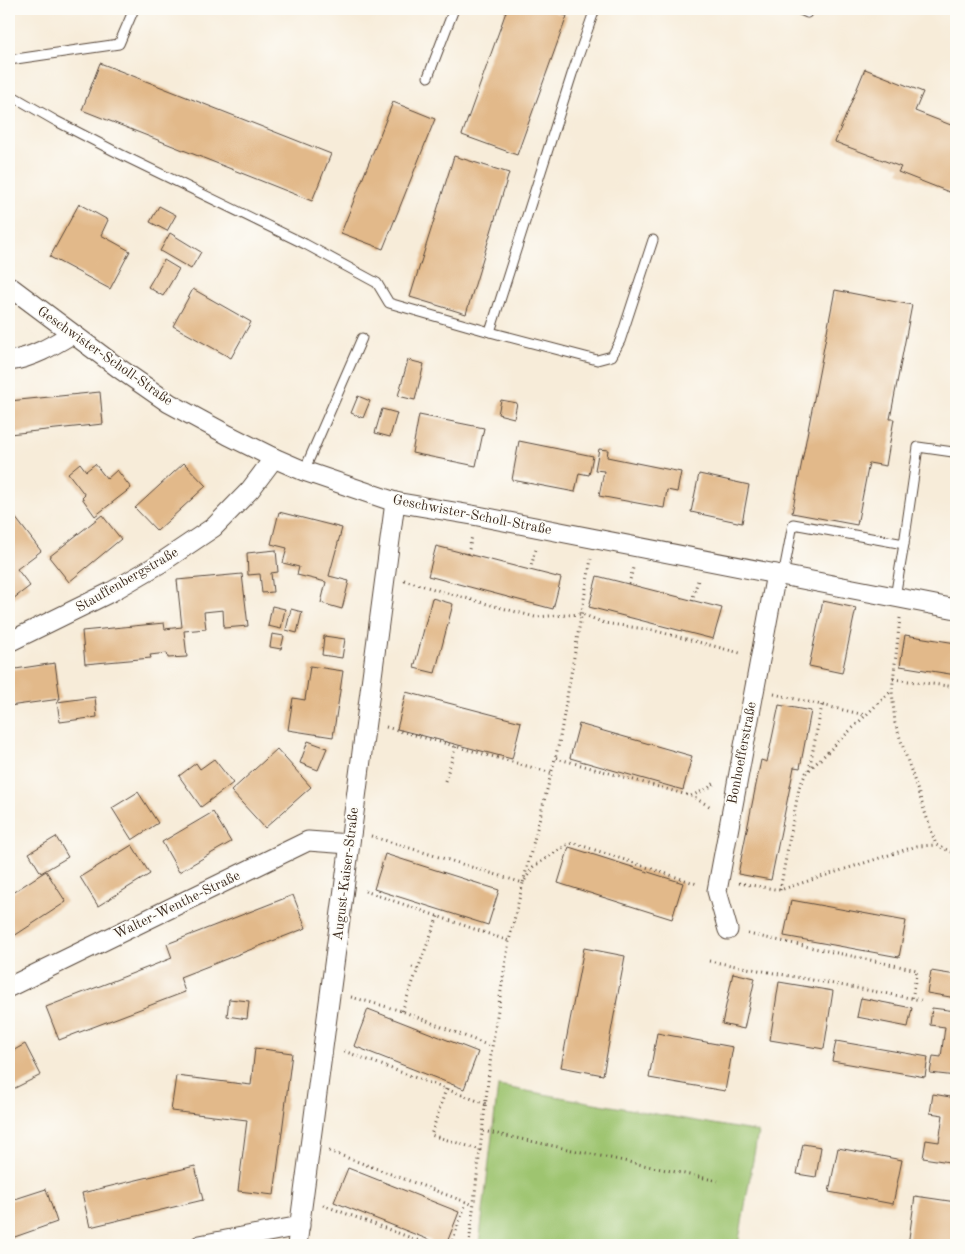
<svg xmlns="http://www.w3.org/2000/svg" width="965" height="1254" font-family="'Old Standard TT',serif">
	<style>
		.green { fill: #9ec46f; stroke: #6c7746 }
		.building { fill: #e2b98a }
		.lines { fill: none; stroke-linecap: round; stroke-linejoin: round }
		.lane-casing { stroke: #57473a; stroke-width: 11 }
		.street-casing { stroke: #57473a; stroke-width: 21 }
		.path { stroke: #57473a; stroke-width: 3; stroke-dasharray: 1 4; stroke-linecap: butt }
		.lane { stroke: #fff; stroke-width: 9 }
		.street { stroke: #fff; stroke-width: 19 }
		.labels { text-anchor: middle; dominant-baseline: central; stroke-width: 4; stroke-linejoin: round; paint-order: stroke }
		.street-label { font-size: 14px; fill: #3b2a1e; stroke: #fdfcf7 }
	</style>
	<rect width="100%" height="100%" fill="#fdfcf7"/>
	<filter id="ink" filterUnits="userSpaceOnUse"><feTurbulence type="fractalNoise" baseFrequency=".02" numOctaves="2"/><feDisplacementMap in="SourceGraphic" scale="10" xChannelSelector="R" yChannelSelector="G"/><feConvolveMatrix kernelMatrix="1 2 1 2 8 2 1 2 1" color-interpolation-filters="sRGB"/></filter>
	<filter id="wash" filterUnits="userSpaceOnUse"><feTurbulence type="fractalNoise" baseFrequency=".0096" numOctaves="4" result="noise"/><feDisplacementMap in="SourceGraphic" scale="20" xChannelSelector="R" yChannelSelector="G"/><feGaussianBlur stdDeviation="1.12" result="paint"/><feColorMatrix in="noise" values="0 0 0 0 0 0 0 0 0 0 0 0 0 0 0 0 0 1.4 0 .05"/><feComposite in="paint" operator="in"/></filter>
	<g filter="url(#wash)">
		<rect width="100%" height="100%" fill="#f7ecd9"/>
		<polygon class="green" points="498,1086 758,1132 738,1245 479,1245"/>
		<g id="blocks">
			<g class="building">
				<polygon points="507,9 545,9 567,16 517,155 462,135"/>
				<polygon points="100,63 331,154 312,201 82,110"/>
				<polygon points="865,69 923,92 915,111 956,127 956,170 949,192 898,172 901,167 835,142"/>
				<polygon points="393,102 435,119 383,249 341,233"/>
				<polygon points="454,156 509,173 466,314 410,297"/>
				<polygon points="79,204 108,220 101,235 130,251 110,289 50,257"/>
				<polygon points="159,206 176,215 167,231 150,222"/>
				<polygon points="170,233 201,252 191,269 160,251"/>
				<polygon points="164,260 179,269 163,296 148,287"/>
				<polygon points="193,289 251,322 231,358 173,326"/>
				<polygon points="835,290 912,305 890,419 894,419 886,466 869,463 857,525 792,513"/>
				<polygon points="408,360 424,364 415,400 398,396"/>
				<polygon points="100,392 103,424 9,434 9,401"/>
				<polygon points="358,396 370,401 363,418 351,413"/>
				<polygon points="501,400 517,403 514,418 498,414"/>
				<polygon points="382,409 397,413 390,437 375,433"/>
				<polygon points="419,415 484,428 476,466 412,453"/>
				<polygon points="519,441 593,456 589,475 579,473 575,492 512,480"/>
				<polygon points="599,449 608,450 607,457 681,472 677,492 667,490 664,508 599,496 604,471 595,470"/>
				<polygon points="80,463 86,471 95,464 107,479 117,470 131,488 95,516 82,498 85,495 68,473"/>
				<polygon points="184,463 206,486 157,531 135,508"/>
				<polygon points="699,474 749,485 742,523 691,512"/>
				<polygon points="279,512 342,528 329,576 349,581 342,609 321,603 326,582 297,575 299,567 283,563 287,548 271,544"/>
				<polygon points="102,515 121,539 69,582 49,557"/>
				<polygon points="15,517 41,551 17,569 30,586 9,602 9,521"/>
				<polygon points="436,546 561,578 553,609 428,576"/>
				<polygon points="276,550 278,572 271,573 273,592 262,593 260,574 248,575 247,553"/>
				<polygon points="242,574 248,626 224,628 223,610 204,612 206,629 184,631 187,657 168,658 167,653 150,655 151,658 85,664 82,631 164,623 165,629 182,627 177,580"/>
				<polygon points="597,576 722,608 713,639 589,607"/>
				<polygon points="432,598 453,604 435,673 414,668"/>
				<polygon points="823,601 856,608 842,673 809,666"/>
				<polygon points="272,606 285,609 281,629 268,626"/>
				<polygon points="291,609 302,612 297,633 286,630"/>
				<polygon points="272,634 284,636 281,649 270,647"/>
				<polygon points="905,635 956,643 956,675 900,666"/>
				<polygon points="324,636 345,639 342,658 322,655"/>
				<polygon points="55,663 60,699 9,706 9,670"/>
				<polygon points="310,666 343,671 333,737 288,730 293,698 305,700"/>
				<polygon points="406,692 521,722 512,759 397,729"/>
				<polygon points="95,697 97,717 60,722 57,702"/>
				<polygon points="779,705 811,711 800,768 794,767 771,880 738,874 761,760 767,762"/>
				<polygon points="579,724 692,756 683,790 570,758"/>
				<polygon points="308,741 327,748 318,770 300,763"/>
				<polygon points="277,749 311,787 265,828 231,791"/>
				<polygon points="214,759 233,783 201,807 179,776 196,763 200,769"/>
				<polygon points="138,792 158,823 132,840 112,808"/>
				<polygon points="213,812 231,842 179,872 162,842"/>
				<polygon points="56,837 68,857 41,873 29,853"/>
				<polygon points="132,845 150,874 98,906 80,877"/>
				<polygon points="569,847 683,883 672,919 558,883"/>
				<polygon points="385,854 499,890 488,925 374,889"/>
				<polygon points="46,871 66,902 14,936 9,928 9,895"/>
				<polygon points="293,895 306,928 180,977 185,992 59,1040 46,1007 172,958 167,944"/>
				<polygon points="791,900 906,921 899,957 784,936"/>
				<polygon points="584,948 625,956 603,1075 561,1067"/>
				<polygon points="931,971 956,975 956,998 927,993"/>
				<polygon points="733,973 755,978 744,1029 722,1024"/>
				<polygon points="779,982 833,991 824,1049 770,1040"/>
				<polygon points="861,998 912,1008 908,1027 857,1017"/>
				<polygon points="229,999 249,1001 247,1019 227,1016"/>
				<polygon points="932,1008 956,1011 956,1076 930,1073 933,1056 941,1057 945,1027 930,1025"/>
				<polygon points="368,1009 478,1052 464,1089 354,1046"/>
				<polygon points="657,1033 733,1047 725,1091 649,1078"/>
				<polygon points="836,1041 928,1057 925,1077 832,1061"/>
				<polygon points="25,1044 41,1075 9,1091 9,1053"/>
				<polygon points="255,1048 292,1053 274,1195 238,1191 247,1120 171,1111 176,1076 251,1085"/>
				<polygon points="933,1094 956,1098 956,1163 923,1158 926,1140 939,1142 943,1115 930,1113"/>
				<polygon points="803,1144 821,1147 816,1177 797,1174"/>
				<polygon points="838,1148 902,1160 893,1204 829,1192"/>
				<polygon points="195,1166 203,1200 90,1227 82,1193"/>
				<polygon points="348,1168 459,1212 446,1245 442,1245 334,1202"/>
				<polygon points="46,1189 57,1222 9,1239 9,1201"/>
				<polygon points="915,1196 956,1202 956,1233 954,1245 908,1245"/>
			</g>
		</g>
	</g>
	<g filter="url(#ink)">
		<use href="#blocks" fill-opacity="0" stroke="#57473a" stroke-width="1"/>
		<g class="lines">
			<defs>
				<g id="lane">
					<polyline points="798,9 807,13 809,9"/>
					<polyline points="9,60 119,44 134,9"/>
					<polyline points="428,77 454,9"/>
					<polyline points="9,94 56,121 120,154 305,244 377,283 389,303 490,332 597,360 612,356 620,341 653,240"/>
					<polyline points="490,332 572,74 595,9"/>
					<polyline points="304,471 362,338"/>
					<polyline points="783,576 793,524 904,544 918,447 953,452"/>
					<polyline points="895,597 904,544"/>
				</g>
				<g id="street">
					<polyline points="9,286 120,369 169,403 228,435 274,458 304,471 395,502 478,516 956,609"/>
					<path d="M9,361c23,-3 43,-15 63,-27"/>
					<polyline points="9,642 111,592 159,564 214,527 250,490 274,458"/>
					<polyline points="728,930 717,891 776,574"/>
					<polyline points="9,987 308,841 349,844"/>
					<polyline points="200,1245 300,1226"/>
					<polyline points="297,1245 395,502"/>
				</g>
			</defs>
			<use href="#lane" class="lane-casing"/>
			<use href="#street" class="street-casing"/>
			<g class="path">
				<polyline points="468,554 472,536"/>
				<polyline points="530,570 536,549"/>
				<polyline points="404,580 447,593 535,617 582,614 604,623 652,630 740,653"/>
				<polyline points="629,584 633,568"/>
				<polyline points="692,601 698,580"/>
				<polyline points="900,618 892,691 895,723 936,845 956,854"/>
				<polyline points="893,679 956,687"/>
				<polyline points="774,694 865,715"/>
				<polyline points="386,727 552,773"/>
				<polyline points="556,758 691,796 711,807"/>
				<polyline points="809,770 822,705"/>
				<polyline points="445,781 456,746"/>
				<polyline points="691,796 707,789 716,782"/>
				<polyline points="371,836 523,883 559,743 591,559"/>
				<polyline points="739,883 780,890 917,846 936,845"/>
				<polyline points="780,890 799,788 806,773 891,691"/>
				<polyline points="365,891 509,941"/>
				<polyline points="748,934 917,970 912,999"/>
				<polyline points="709,961 921,1000"/>
				<polyline points="412,967 418,969"/>
				<polyline points="351,997 402,1011 492,1047"/>
				<polyline points="402,1011 438,916"/>
				<polyline points="344,1051 486,1104"/>
				<polyline points="446,1089 431,1135 481,1150"/>
				<polyline points="483,1131 718,1181"/>
				<polyline points="329,1151 474,1205"/>
				<polyline points="323,1205 430,1245"/>
				<polyline points="451,1245 466,1203"/>
				<polyline points="469,1245 492,1047 509,941 523,883 533,867 568,844 574,843 697,884"/>
			</g>
			<use href="#lane" class="lane"/>
			<use href="#street" class="street"/>
		</g>
	</g>
	<g class="labels">
		<g class="street-label">
			<text transform="translate(105 356) rotate(35)">Geschwister-Scholl-Straße</text>
			<text transform="translate(472 515) rotate(11)">Geschwister-Scholl-Straße</text>
			<text transform="translate(127 580) rotate(-30)">Stauffenbergstraße</text>
			<text transform="translate(742 753) rotate(-79)">Bonhoefferstraße</text>
			<text transform="translate(346 874) rotate(-83)">August-Kaiser-Straße</text>
			<text transform="translate(177 905) rotate(-26)">Walter-Wenthe-Straße</text>
		</g>
	</g>
	<rect width="965" height="1254" fill="none" stroke="#fdfcf7" stroke-width="30"/>
</svg>
